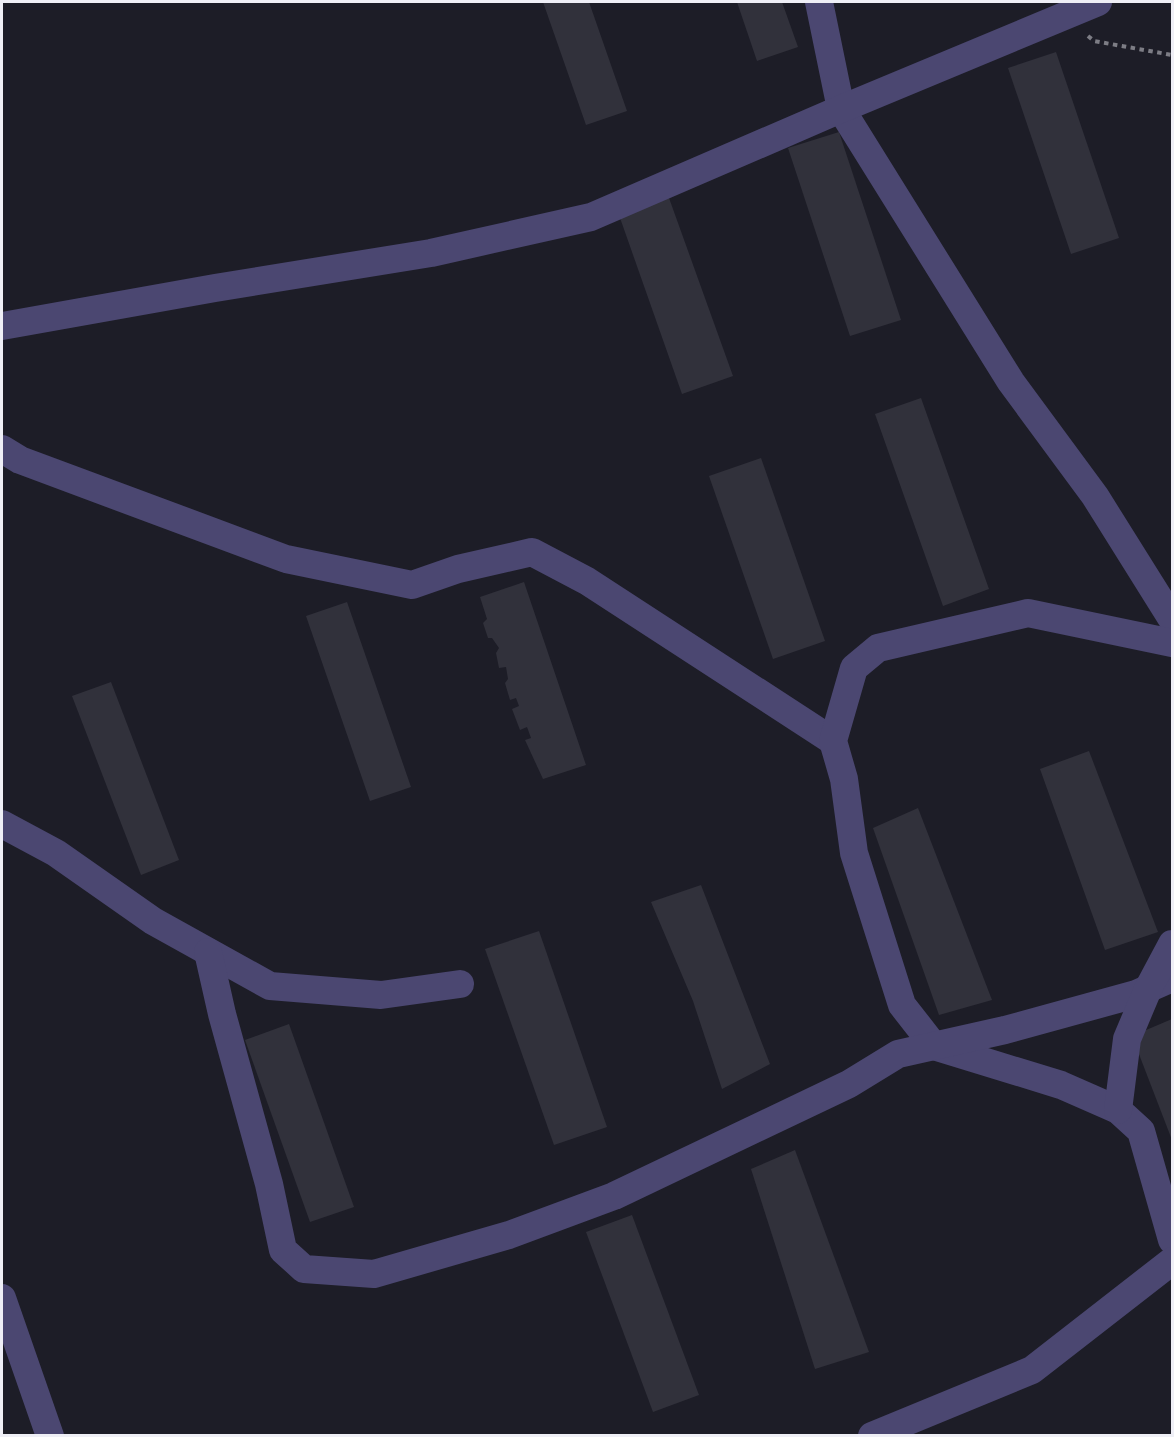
<svg xmlns="http://www.w3.org/2000/svg" width="1174" height="1437" font-family="Commissioner,sans-serif">
	<style>
		.building { fill: #31313b }
		.lines { fill: none; stroke-linecap: round; stroke-linejoin: round }
		.path { stroke: #7d7d85; stroke-width: 4; stroke-dasharray: 4.5 4.5; stroke-linecap: butt }
		.minor { stroke: #4b4771; stroke-width: 28 }
	</style>
	<rect width="100%" height="100%" fill="#1d1d27"/>
	<g class="building">
		<polygon points="543,2 589,2 627,111 586,125"/>
		<polygon points="737,2 782,2 798,47 757,61"/>
		<polygon points="1056,52 1119,238 1071,254 1008,68"/>
		<polygon points="839,132 901,320 850,336 788,148"/>
		<polygon points="669,198 733,376 682,394 619,215"/>
		<polygon points="921,398 989,589 943,606 875,414"/>
		<polygon points="761,458 825,641 773,659 709,476"/>
		<polygon points="524,582 586,765 543,779 525,740 531,738 527,727 520,730 512,709 519,706 516,698 510,700 505,683 508,679 506,667 499,668 496,653 499,648 492,638 488,638 483,623 487,619 480,597"/>
		<polygon points="347,602 411,787 370,801 306,616"/>
		<polygon points="111,682 179,860 141,875 72,696"/>
		<polygon points="1089,751 1158,932 1105,950 1040,769"/>
		<polygon points="918,808 992,1000 939,1015 873,828"/>
		<polygon points="701,885 770,1064 722,1089 693,1001 651,902"/>
		<polygon points="539,931 607,1127 554,1145 485,949"/>
		<polygon points="1172,1019 1172,1140 1132,1036"/>
		<polygon points="289,1024 354,1207 310,1222 245,1040"/>
		<polygon points="795,1150 869,1352 815,1369 751,1169"/>
		<polygon points="632,1215 699,1395 653,1412 586,1232"/>
	</g>
	<g class="lines">
		<polyline class="path" points="1088,36 1094,41 1172,55"/>
		<g class="minor">
			<polyline points="819,2 841,109 1011,382 1095,496 1172,619"/>
			<polyline points="2,326 215,288 431,253 591,217 841,109 1098,2"/>
			<polyline points="2,449 20,460 286,559 412,585 458,569 532,552 587,581 833,741"/>
			<polyline points="1172,643 1028,613 878,648 854,668 833,741 844,779 854,853 902,1005 934,1046 1061,1085 1118,1110 1141,1131 1172,1240"/>
			<polyline points="2,824 56,853 153,921 270,986 381,995 460,984"/>
			<polyline points="208,952 222,1014 269,1184 283,1250 304,1269 374,1274 509,1235 614,1196 849,1084 898,1054 1005,1030 1136,994 1172,978"/>
			<polyline points="1118,1110 1127,1039 1148,989 1172,944"/>
			<polyline points="2,1298 50,1436"/>
			<polyline points="872,1436 1032,1370 1172,1261"/>
		</g>
	</g>
	<rect width="1174" height="1437" fill="none" stroke="#efeff6" stroke-width="6"/>
</svg>
